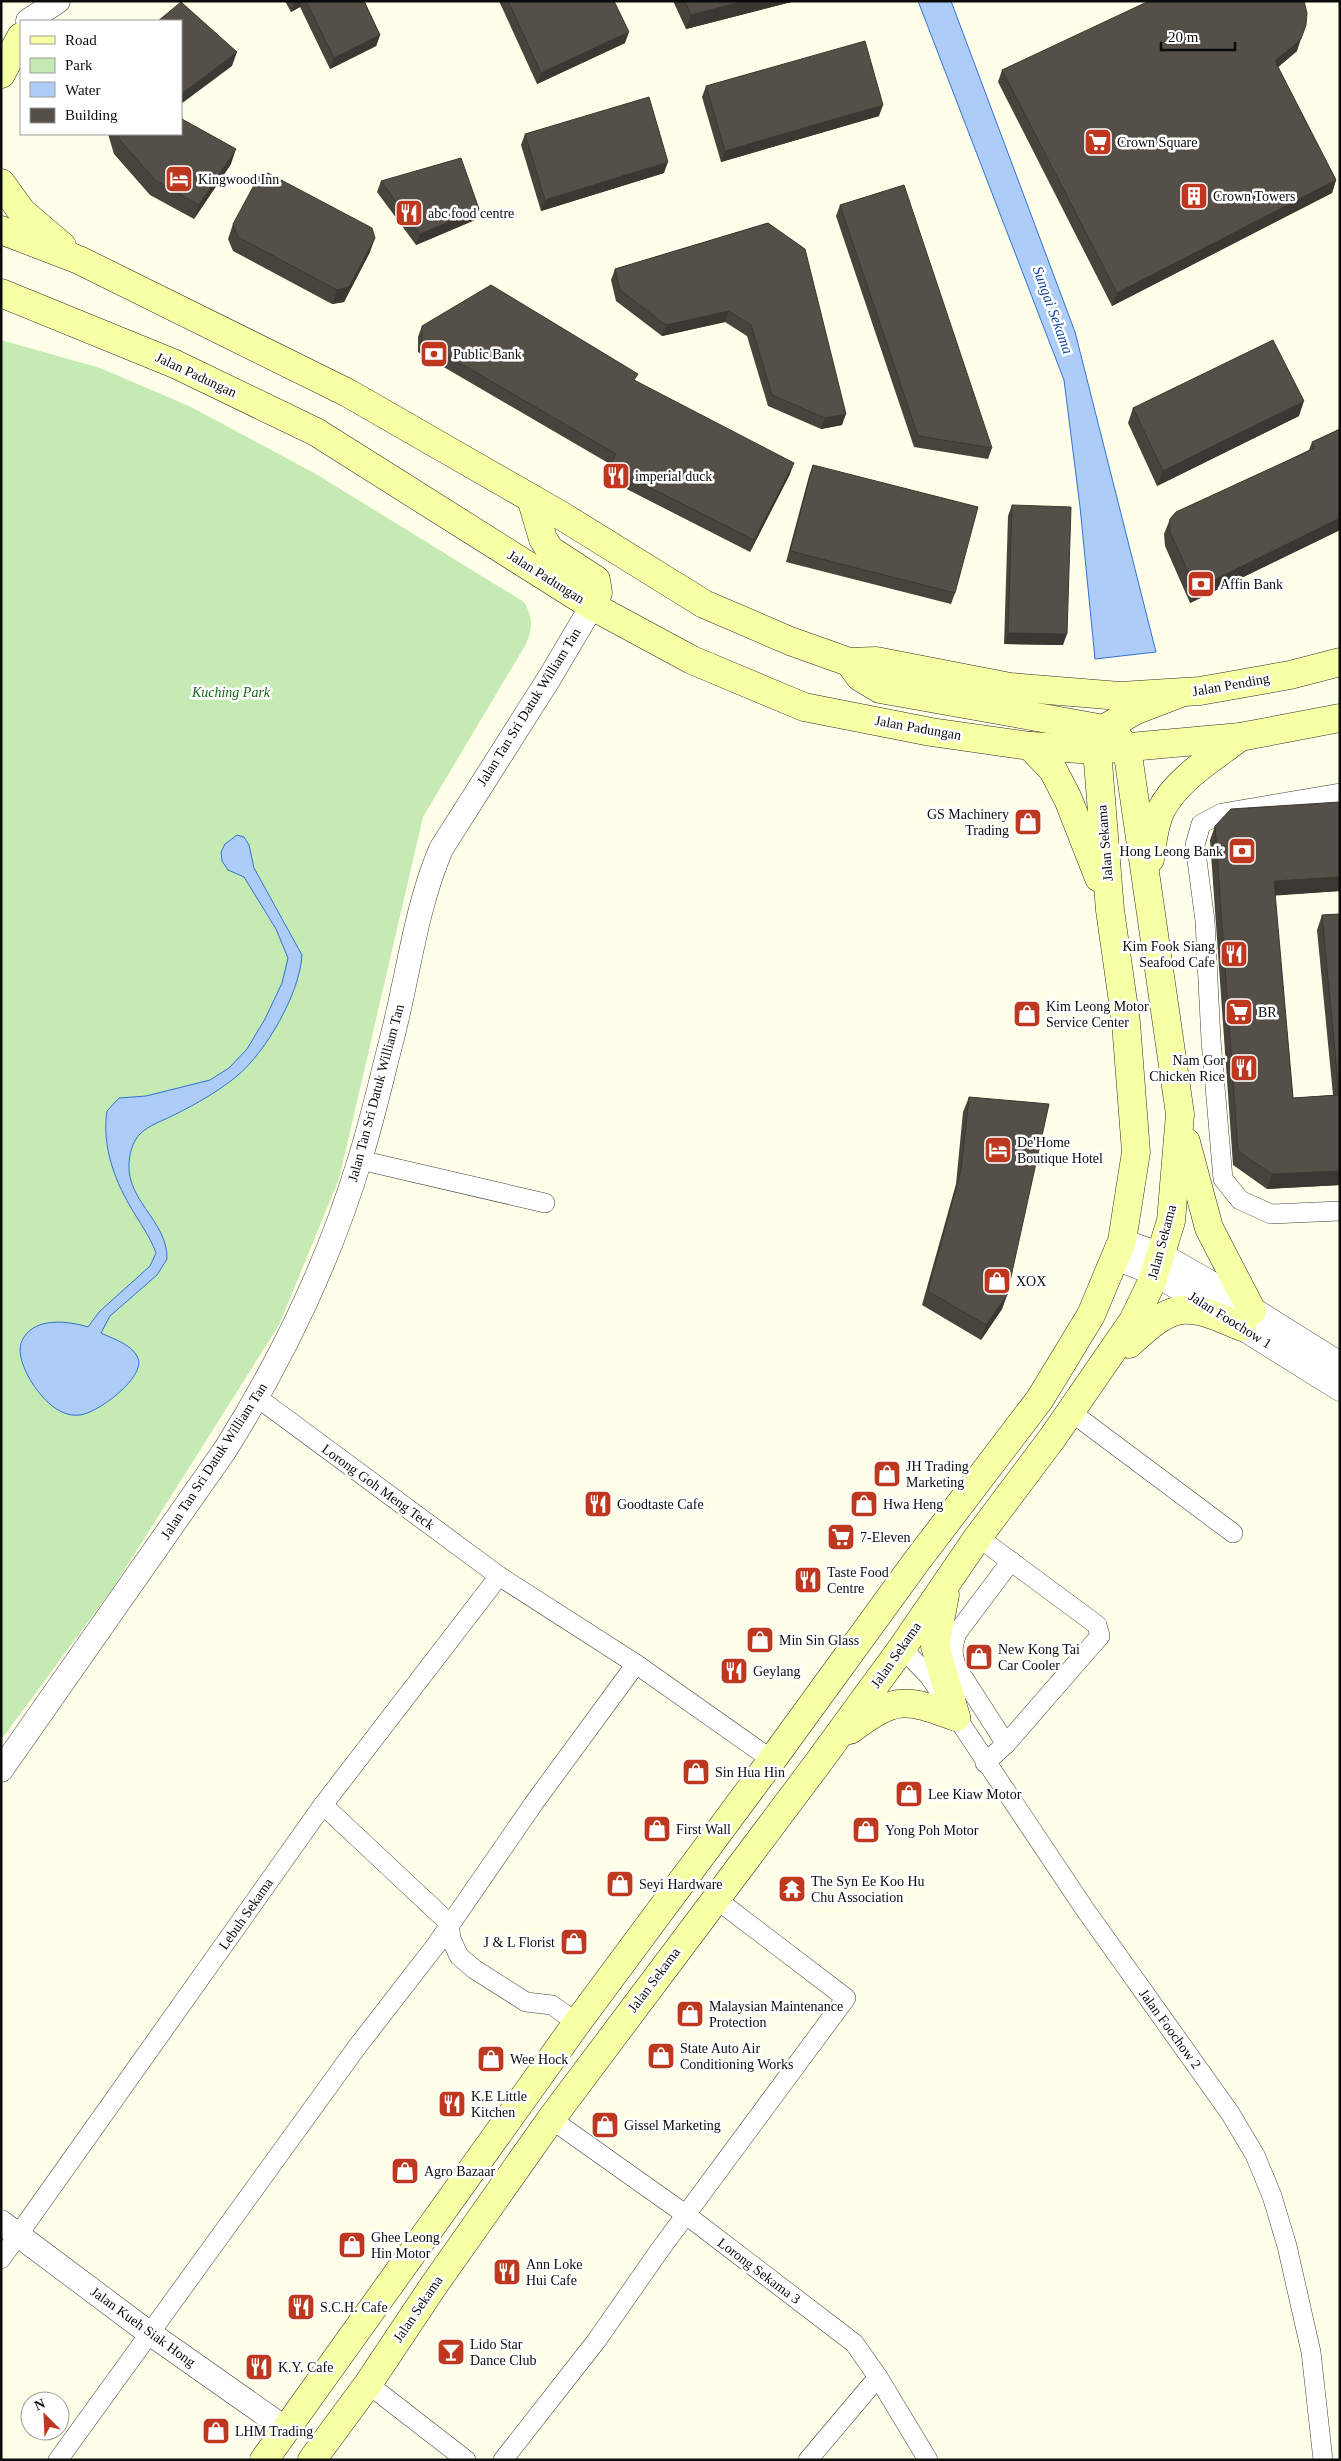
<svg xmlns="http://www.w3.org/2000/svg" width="1341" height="2461" font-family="'Times New Roman',serif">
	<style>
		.green { fill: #c5eab3 }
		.water { fill: #adcdf8; stroke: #3272d1 }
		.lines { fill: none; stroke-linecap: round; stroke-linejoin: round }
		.minor-casing { stroke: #3e3e3e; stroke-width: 20 }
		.tertiary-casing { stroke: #3e3e3e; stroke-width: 25 }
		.secondary-casing { stroke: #2d2d2d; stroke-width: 29 }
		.minor { stroke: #fff; stroke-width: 19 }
		.tertiary { stroke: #fff; stroke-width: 24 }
		.secondary { stroke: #f7ffa4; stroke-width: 28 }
		.wall { fill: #48443d }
		.shaded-wall { fill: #3b3732 }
		.building { fill: #544f47; stroke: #3b3732 }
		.labels { text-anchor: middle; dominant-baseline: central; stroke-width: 5; stroke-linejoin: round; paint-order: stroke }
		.poi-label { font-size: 14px; fill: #0b0b0b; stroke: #fff; text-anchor: start }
		.street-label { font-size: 14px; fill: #0b0b0b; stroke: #fff }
		.park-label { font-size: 14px; font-style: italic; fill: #1c641b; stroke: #fff }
		.water-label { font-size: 15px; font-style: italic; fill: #12469f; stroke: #fff }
	</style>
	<rect width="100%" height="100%" fill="#ffffe9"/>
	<path class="green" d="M1,340l99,28 89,38 127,68 208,128c9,16 9,25 2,42l-103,173 -84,362 -60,146 -166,263 -112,152z"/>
	<g class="water">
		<polygon points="918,1 951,1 1075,332 1156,652 1095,659 1080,507 1064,380"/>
		<path d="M237,835l7,2 5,8 5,23 48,87c-2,38 -36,97 -65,121 -18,15 -41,28 -61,38 -11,6 -28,11 -37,21 -4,4 -8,14 -9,20 -9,44 38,64 37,104l-10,16 -47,41 -9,17c12,6 31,11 37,25 8,19 -40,55 -58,57 -23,3 -42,-21 -52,-39 -6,-12 -12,-27 -4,-39 13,-20 45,-16 64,-10l11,-15 51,-46 6,-13c-6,-17 -17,-31 -26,-47 -17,-29 -28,-62 -23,-95l12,-13 27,-2 64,-16 19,-12 18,-19 18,-30 17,-36 6,-25 -12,-29 -32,-52 -16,-7 -6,-9 -1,-9 4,-8z"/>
	</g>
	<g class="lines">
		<defs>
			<g id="minor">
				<polyline points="1340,793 1222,813 1201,824 1195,845 1205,921 1211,1040 1223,1179 1240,1200 1271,1214 1340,1211"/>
				<polyline points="360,1160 545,1203"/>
				<polyline points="258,1398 499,1576 636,1664 772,1760"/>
				<polyline points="1071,1412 1233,1533"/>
				<polyline points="978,1537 1097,1625 1100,1636 1006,1744 985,1763"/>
				<polyline points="902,1648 929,1676 1084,1908 1230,2113 1255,2155 1272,2196 1287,2246 1311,2352 1323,2460"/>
				<path d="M1006,1744l-49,-76c-5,-14 -5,-21 0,-35l54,-72"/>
				<polyline points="323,1805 449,1923 451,1939 459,1956 474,1969 526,2002 552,2005 577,2023"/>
				<polyline points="551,2119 685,2214 854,2343 878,2377 928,2460"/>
				<polyline points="1,2259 323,1805 499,1576"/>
				<polyline points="368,2384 466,2460"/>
				<polyline points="58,2460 357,2047 436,1945 534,1803 636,1664"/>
				<polyline points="503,2460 597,2340 659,2251 846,1998 716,1899"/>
				<polyline points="808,2460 878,2377"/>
			</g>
			<g id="tertiary">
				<polyline points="28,21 58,1"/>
				<polyline points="1122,1241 1162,1255 1204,1279 1340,1364"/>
				<polyline points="1116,1258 1156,1274 1340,1389"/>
				<path d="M1,1770l224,-320c57,-91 104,-188 135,-291 12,-38 21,-78 31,-117 17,-64 24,-132 50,-193l109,-172 42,-71"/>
				<polyline points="1,2222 141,2327 286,2429"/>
			</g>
			<g id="secondary">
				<polyline points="1,74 21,37"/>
				<polyline points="1,183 22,212 62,246"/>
				<polyline points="1,230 79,260 348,393 562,516 704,604 790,641 849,662 876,661 1010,687 1120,696 1200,691 1290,675 1340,662"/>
				<polyline points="1,293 175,364 316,432 592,606 692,660 804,707 931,732 1030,746 1097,750 1240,737 1340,718"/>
				<polyline points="531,498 543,539 550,550 596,580 598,593 592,606"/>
				<polyline points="1030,746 1053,770 1068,799 1099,878"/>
				<path d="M1150,859c2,-16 4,-34 11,-49 16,-31 52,-52 79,-73"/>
				<polyline points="1186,1142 1209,1228 1252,1311"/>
				<path d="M1129,1344c46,-43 56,-42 113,-17"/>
				<polyline points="945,1595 935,1646 956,1717"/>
				<path d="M850,1730c46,-34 54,-32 106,-13"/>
				<polyline points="264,2460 577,2023 772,1760 916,1562 1040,1399 1091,1315 1122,1241 1136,1152 1126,1023 1110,910 1097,750 1104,729 1134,711 1181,693"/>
				<polyline points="312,2460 368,2384 434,2285 551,2119 815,1767 902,1648 978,1537 1053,1437 1133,1321 1152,1282 1171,1221 1180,1114 1127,748 1115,734 1104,729 880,689 860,677 849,662"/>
			</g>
		</defs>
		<use href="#minor" class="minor-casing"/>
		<use href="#tertiary" class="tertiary-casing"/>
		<use href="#secondary" class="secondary-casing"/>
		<use href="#minor" class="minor"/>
		<use href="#tertiary" class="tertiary"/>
		<use href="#secondary" class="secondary"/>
	</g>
	<g class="wall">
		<polygon points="285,1 364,1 380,35 376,46 330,69 300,7 291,12"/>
		<polygon points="499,1 614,1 625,43 537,84"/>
		<polygon points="673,1 795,1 686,29"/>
		<polygon points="1297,51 1278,67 1336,180 1332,193 1112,306 998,82 1002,70"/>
		<polygon points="706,86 879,116 721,162 702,97"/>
		<polygon points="182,119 231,164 194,219 150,195 114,154 108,134 181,134"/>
		<polygon points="525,134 664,173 541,211 521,145"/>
		<polygon points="381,181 479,209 475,220 416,245 377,192"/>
		<polygon points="840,205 992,448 988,459 914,447 836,216"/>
		<polygon points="768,223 842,425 821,429 768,406 747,336 725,322 662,336 616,301 611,280 615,269"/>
		<polygon points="233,224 370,252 344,302 332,304 233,251 228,239"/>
		<polygon points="422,326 635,381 790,474 750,552 605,478 610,464 418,352 418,337"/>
		<polygon points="1133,408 1299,416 1157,486 1128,423"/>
		<polygon points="1340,429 1340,530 1190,603 1165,546 1164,534 1170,519 1309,450 1312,442"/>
		<polygon points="813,465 955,593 951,604 786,562 809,476"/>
		<polygon points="1012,505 1063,645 1004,644 1008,516"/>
		<polygon points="1340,802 1340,891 1275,895 1293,1098 1333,1095 1317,930 1322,915 1340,914 1340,1185 1267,1189 1233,1165 1210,840 1215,826"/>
		<polygon points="969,1097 1007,1295 1002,1309 981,1340 922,1305 956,1184 963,1112"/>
	</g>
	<g class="shaded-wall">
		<polygon points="295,1 302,1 300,7 291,12"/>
		<polygon points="744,1 795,1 686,29 691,15"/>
		<polygon points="629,32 625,43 537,84 541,73"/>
		<polygon points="380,35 376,46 330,69 334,58"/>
		<polygon points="1301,39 1297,51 1270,74 1275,61"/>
		<polygon points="237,52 232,66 181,104 181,94"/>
		<polygon points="883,105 879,116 721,162 725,151"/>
		<polygon points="236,149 231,164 194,219 199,205"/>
		<polygon points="668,162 664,173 541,211 545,200"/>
		<polygon points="1336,180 1332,193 1112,306 1117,293"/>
		<polygon points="479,209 475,220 416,245 420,234"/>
		<polygon points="375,238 370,252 344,302 332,304 337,290"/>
		<polygon points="729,311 725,322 662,336 666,325"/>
		<polygon points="1304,401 1299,416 1157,486 1163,471"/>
		<polygon points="846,414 842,425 821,429 825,418"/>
		<polygon points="794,463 790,474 750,552 754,540"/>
		<polygon points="1340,518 1340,530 1190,603 1196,589"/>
		<polygon points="1008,633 1067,634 1063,645 1004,644"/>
		<polygon points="1340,877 1340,891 1269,896 1274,881"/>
		<polygon points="1340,1171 1340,1185 1267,1189 1272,1174"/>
		<polygon points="1007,1295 1002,1309 981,1340 986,1325"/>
	</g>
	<g class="building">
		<polygon points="306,1 364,1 380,35 334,58"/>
		<polygon points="508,1 614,1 629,32 541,73"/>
		<polygon points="685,1 744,1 691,15"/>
		<polygon points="1149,1 1304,1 1307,13 1306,25 1301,39 1275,61 1336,180 1117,293 1002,70"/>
		<polygon points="181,2 237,52 181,94 181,21 158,21"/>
		<polygon points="865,41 883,105 725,151 706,86"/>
		<polygon points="649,97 668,162 545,200 525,134"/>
		<polygon points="181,111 182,119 236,149 199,205 155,180 119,139 118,134 181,134"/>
		<polygon points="461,158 479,209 420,234 381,181"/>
		<polygon points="268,173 372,228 375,238 349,287 337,290 238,237 233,224 259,176"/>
		<polygon points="904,185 992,448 918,436 840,205"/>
		<polygon points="768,223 805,249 846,414 825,418 772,395 751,325 729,311 666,325 620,290 615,269"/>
		<polygon points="491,285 638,374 634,380 794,463 754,540 609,467 616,454 422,341 422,326"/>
		<polygon points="1273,340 1304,401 1163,471 1133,408"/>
		<polygon points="1340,429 1340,518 1196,589 1170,532 1170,519 1176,512 1315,448 1312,442"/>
		<polygon points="813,465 978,507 955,593 790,551"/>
		<polygon points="1012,505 1071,507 1067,634 1008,633"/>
		<polygon points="1340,802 1340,877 1274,881 1293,1098 1339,1095 1322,915 1340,914 1340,1171 1272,1174 1238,1151 1215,826 1231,809"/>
		<polygon points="969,1097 1049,1104 1007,1295 986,1325 928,1291 961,1170"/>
	</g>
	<defs>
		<symbol id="supermarket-square" viewBox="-11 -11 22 22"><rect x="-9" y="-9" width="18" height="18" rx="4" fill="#be3820" stroke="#fff"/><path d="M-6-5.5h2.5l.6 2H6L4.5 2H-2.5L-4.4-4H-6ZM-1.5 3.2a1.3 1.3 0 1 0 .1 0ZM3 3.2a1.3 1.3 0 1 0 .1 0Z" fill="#fff"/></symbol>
		<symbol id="hotel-square" viewBox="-11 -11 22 22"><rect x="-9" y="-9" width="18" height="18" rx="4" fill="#be3820" stroke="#fff"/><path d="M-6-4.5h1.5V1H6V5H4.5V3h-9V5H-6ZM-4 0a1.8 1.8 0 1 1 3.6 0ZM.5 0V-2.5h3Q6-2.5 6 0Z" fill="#fff"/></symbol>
		<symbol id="building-square" viewBox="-11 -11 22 22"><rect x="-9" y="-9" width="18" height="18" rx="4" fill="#be3820" stroke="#fff"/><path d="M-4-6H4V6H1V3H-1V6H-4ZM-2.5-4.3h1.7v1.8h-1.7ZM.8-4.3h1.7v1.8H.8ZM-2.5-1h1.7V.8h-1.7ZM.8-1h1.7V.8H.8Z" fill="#fff"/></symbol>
		<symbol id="restaurant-square" viewBox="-11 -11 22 22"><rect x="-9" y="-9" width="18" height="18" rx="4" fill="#be3820" stroke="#fff"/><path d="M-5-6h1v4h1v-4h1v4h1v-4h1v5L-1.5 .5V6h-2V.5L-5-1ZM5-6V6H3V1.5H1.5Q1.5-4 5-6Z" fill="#fff"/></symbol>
		<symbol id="bank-square" viewBox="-11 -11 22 22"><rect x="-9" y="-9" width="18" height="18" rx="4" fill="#be3820" stroke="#fff"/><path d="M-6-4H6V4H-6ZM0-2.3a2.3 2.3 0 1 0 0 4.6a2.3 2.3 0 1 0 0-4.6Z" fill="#fff"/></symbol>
		<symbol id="shop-square" viewBox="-11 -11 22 22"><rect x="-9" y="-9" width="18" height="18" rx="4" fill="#be3820" stroke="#fff"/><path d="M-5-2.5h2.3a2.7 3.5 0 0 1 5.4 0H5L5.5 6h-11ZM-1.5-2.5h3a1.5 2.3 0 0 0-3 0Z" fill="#fff"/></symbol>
		<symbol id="temple-square" viewBox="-11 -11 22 22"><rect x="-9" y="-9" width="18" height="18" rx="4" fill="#be3820" stroke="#fff"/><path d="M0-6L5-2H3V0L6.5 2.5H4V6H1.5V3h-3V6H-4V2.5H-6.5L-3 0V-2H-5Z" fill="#fff"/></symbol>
		<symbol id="bar-square" viewBox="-11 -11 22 22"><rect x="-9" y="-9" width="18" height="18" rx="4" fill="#be3820" stroke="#fff"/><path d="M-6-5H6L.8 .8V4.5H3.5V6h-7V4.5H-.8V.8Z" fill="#fff"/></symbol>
	</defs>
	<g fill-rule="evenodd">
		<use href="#supermarket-square" x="1082" y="126" width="32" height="32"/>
		<use href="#hotel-square" x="163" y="163" width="32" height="32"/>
		<use href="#building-square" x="1178" y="180" width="32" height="32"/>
		<use href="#restaurant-square" x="393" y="197" width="32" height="32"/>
		<use href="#bank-square" x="418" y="338" width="32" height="32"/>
		<use href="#restaurant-square" x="600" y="460" width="32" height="32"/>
		<use href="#bank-square" x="1185" y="568" width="32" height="32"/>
		<use href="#shop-square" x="1012" y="806" width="32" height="32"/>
		<use href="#bank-square" x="1226" y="835" width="32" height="32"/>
		<use href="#restaurant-square" x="1218" y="938" width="32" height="32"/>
		<use href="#supermarket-square" x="1223" y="996" width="32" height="32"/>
		<use href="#shop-square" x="1011" y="998" width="32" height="32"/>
		<use href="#restaurant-square" x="1228" y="1052" width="32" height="32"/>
		<use href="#hotel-square" x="982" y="1134" width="32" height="32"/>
		<use href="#shop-square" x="981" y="1265" width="32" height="32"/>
		<use href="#shop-square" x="871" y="1458" width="32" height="32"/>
		<use href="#restaurant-square" x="582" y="1488" width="32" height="32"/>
		<use href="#shop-square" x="848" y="1488" width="32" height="32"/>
		<use href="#supermarket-square" x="825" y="1521" width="32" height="32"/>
		<use href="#restaurant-square" x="792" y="1564" width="32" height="32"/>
		<use href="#shop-square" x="744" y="1624" width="32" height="32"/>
		<use href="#shop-square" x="963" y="1641" width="32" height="32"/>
		<use href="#restaurant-square" x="718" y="1655" width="32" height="32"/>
		<use href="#shop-square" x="680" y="1756" width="32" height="32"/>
		<use href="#shop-square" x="893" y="1778" width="32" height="32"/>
		<use href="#shop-square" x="641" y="1813" width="32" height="32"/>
		<use href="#shop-square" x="850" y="1814" width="32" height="32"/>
		<use href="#shop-square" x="604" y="1868" width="32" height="32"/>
		<use href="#temple-square" x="776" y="1873" width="32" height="32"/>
		<use href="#shop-square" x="558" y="1926" width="32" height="32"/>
		<use href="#shop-square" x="674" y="1998" width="32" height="32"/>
		<use href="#shop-square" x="645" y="2040" width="32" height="32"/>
		<use href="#shop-square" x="475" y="2043" width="32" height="32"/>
		<use href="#restaurant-square" x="436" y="2088" width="32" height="32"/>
		<use href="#shop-square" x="589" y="2109" width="32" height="32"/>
		<use href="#shop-square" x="389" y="2155" width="32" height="32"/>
		<use href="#shop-square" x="336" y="2229" width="32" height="32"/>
		<use href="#restaurant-square" x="491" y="2256" width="32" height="32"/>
		<use href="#restaurant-square" x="285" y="2291" width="32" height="32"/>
		<use href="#bar-square" x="435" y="2336" width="32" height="32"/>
		<use href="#restaurant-square" x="243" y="2351" width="32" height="32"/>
		<use href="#shop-square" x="200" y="2415" width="32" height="32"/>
	</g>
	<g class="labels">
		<g class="poi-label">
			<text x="1117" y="142">Crown Square</text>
			<text x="198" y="179">Kingwood Inn</text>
			<text x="1213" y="196">Crown Towers</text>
			<text x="428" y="213">abc food centre</text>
			<text x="453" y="354">Public Bank</text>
			<text x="635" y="476">imperial duck</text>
			<text x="1220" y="584">Affin Bank</text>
			<text x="1009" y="814" text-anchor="end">GS Machinery<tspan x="1009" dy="16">Trading</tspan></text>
			<text x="1223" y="851" text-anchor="end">Hong Leong Bank</text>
			<text x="1215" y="946" text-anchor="end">Kim Fook Siang<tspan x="1215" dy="16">Seafood Cafe</tspan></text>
			<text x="1046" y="1006">Kim Leong Motor<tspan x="1046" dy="16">Service Center</tspan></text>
			<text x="1258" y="1012">BR</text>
			<text x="1225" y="1060" text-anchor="end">Nam Gor<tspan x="1225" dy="16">Chicken Rice</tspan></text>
			<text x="1017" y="1142">De'Home<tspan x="1017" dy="16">Boutique Hotel</tspan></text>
			<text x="1016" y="1281">XOX</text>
			<text x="906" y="1466">JH Trading<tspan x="906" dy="16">Marketing</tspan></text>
			<text x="617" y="1504">Goodtaste Cafe</text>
			<text x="883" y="1504">Hwa Heng</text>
			<text x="860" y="1537">7-Eleven</text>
			<text x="827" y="1572">Taste Food<tspan x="827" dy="16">Centre</tspan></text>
			<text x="779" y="1640">Min Sin Glass</text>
			<text x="998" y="1649">New Kong Tai<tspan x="998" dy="16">Car Cooler</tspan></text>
			<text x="753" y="1671">Geylang</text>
			<text x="715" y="1772">Sin Hua Hin</text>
			<text x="928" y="1794">Lee Kiaw Motor</text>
			<text x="676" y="1829">First Wall</text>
			<text x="885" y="1830">Yong Poh Motor</text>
			<text x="811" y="1881">The Syn Ee Koo Hu<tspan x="811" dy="16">Chu Association</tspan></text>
			<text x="639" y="1884">Seyi Hardware</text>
			<text x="555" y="1942" text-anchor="end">J &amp; L Florist</text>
			<text x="709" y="2006">Malaysian Maintenance<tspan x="709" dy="16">Protection</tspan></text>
			<text x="680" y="2048">State Auto Air<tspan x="680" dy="16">Conditioning Works</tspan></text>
			<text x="510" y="2059">Wee Hock</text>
			<text x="471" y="2096">K.E Little<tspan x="471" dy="16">Kitchen</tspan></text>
			<text x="624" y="2125">Gissel Marketing</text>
			<text x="424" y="2171">Agro Bazaar</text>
			<text x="371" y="2237">Ghee Leong<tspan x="371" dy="16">Hin Motor</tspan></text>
			<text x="526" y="2264">Ann Loke<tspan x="526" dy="16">Hui Cafe</tspan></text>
			<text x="320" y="2307">S.C.H. Cafe</text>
			<text x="470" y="2344">Lido Star<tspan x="470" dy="16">Dance Club</tspan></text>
			<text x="278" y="2367">K.Y. Cafe</text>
			<text x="235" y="2431">LHM Trading</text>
		</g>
		<g class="street-label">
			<text transform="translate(196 375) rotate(25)">Jalan Padungan</text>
			<text transform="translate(546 577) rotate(32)">Jalan Padungan</text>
			<text transform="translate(1231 685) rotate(-10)">Jalan Pending</text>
			<text transform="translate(529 707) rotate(-58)">Jalan Tan Sri Datuk William Tan</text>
			<text transform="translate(918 728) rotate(10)">Jalan Padungan</text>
			<text transform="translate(1105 843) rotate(-95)">Jalan Sekama</text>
			<text transform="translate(376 1093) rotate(-75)">Jalan Tan Sri Datuk William Tan</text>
			<text transform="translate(1162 1242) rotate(-75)">Jalan Sekama</text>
			<text transform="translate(1230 1320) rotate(32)">Jalan Foochow 1</text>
			<text transform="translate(214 1461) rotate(-57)">Jalan Tan Sri Datuk William Tan</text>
			<text transform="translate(378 1487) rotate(36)">Lorong Goh Meng Teck</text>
			<text transform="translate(896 1655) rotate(-55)">Jalan Sekama</text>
			<text transform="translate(246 1914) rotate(-55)">Lebuh Sekama</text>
			<text transform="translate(654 1980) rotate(-53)">Jalan Sekama</text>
			<text transform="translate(1170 2029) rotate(54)">Jalan Foochow 2</text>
			<text transform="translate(759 2271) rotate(37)">Lorong Sekama 3</text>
			<text transform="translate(418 2309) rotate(-56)">Jalan Sekama</text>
			<text transform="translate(143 2327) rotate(36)">Jalan Kueh Siak Hong</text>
		</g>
		<g class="park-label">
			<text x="231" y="692">Kuching Park</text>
		</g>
		<g class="water-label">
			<text transform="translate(1053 310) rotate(70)">Sungai Sekama</text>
		</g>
	</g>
	<rect width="1341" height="2461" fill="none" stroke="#0b0b0b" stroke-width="5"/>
	<rect x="20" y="20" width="162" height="115" fill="#ffffff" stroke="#9d9d9d"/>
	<rect x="30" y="36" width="25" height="8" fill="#f7ffa4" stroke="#9d9d9d"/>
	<text x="65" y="45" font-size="15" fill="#0b0b0b">Road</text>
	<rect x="30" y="58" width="25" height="15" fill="#c5eab3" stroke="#9d9d9d"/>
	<text x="65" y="70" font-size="15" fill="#0b0b0b">Park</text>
	<rect x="30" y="82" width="25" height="15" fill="#adcdf8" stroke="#9d9d9d"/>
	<text x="65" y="95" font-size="15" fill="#0b0b0b">Water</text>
	<rect x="30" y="108" width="25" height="15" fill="#544f47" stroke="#9d9d9d"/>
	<text x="65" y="120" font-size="15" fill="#0b0b0b">Building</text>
	<g transform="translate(45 2416) rotate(336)"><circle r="24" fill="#ffffff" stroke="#9d9d9d"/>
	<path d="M0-4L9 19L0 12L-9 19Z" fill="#be3820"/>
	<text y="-8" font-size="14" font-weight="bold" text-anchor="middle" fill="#0b0b0b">N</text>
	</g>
	<path d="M1161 42v8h74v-8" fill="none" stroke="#0b0b0b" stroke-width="2.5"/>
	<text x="1168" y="42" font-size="15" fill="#0b0b0b" stroke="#ffffff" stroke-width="4" paint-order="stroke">20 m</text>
</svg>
